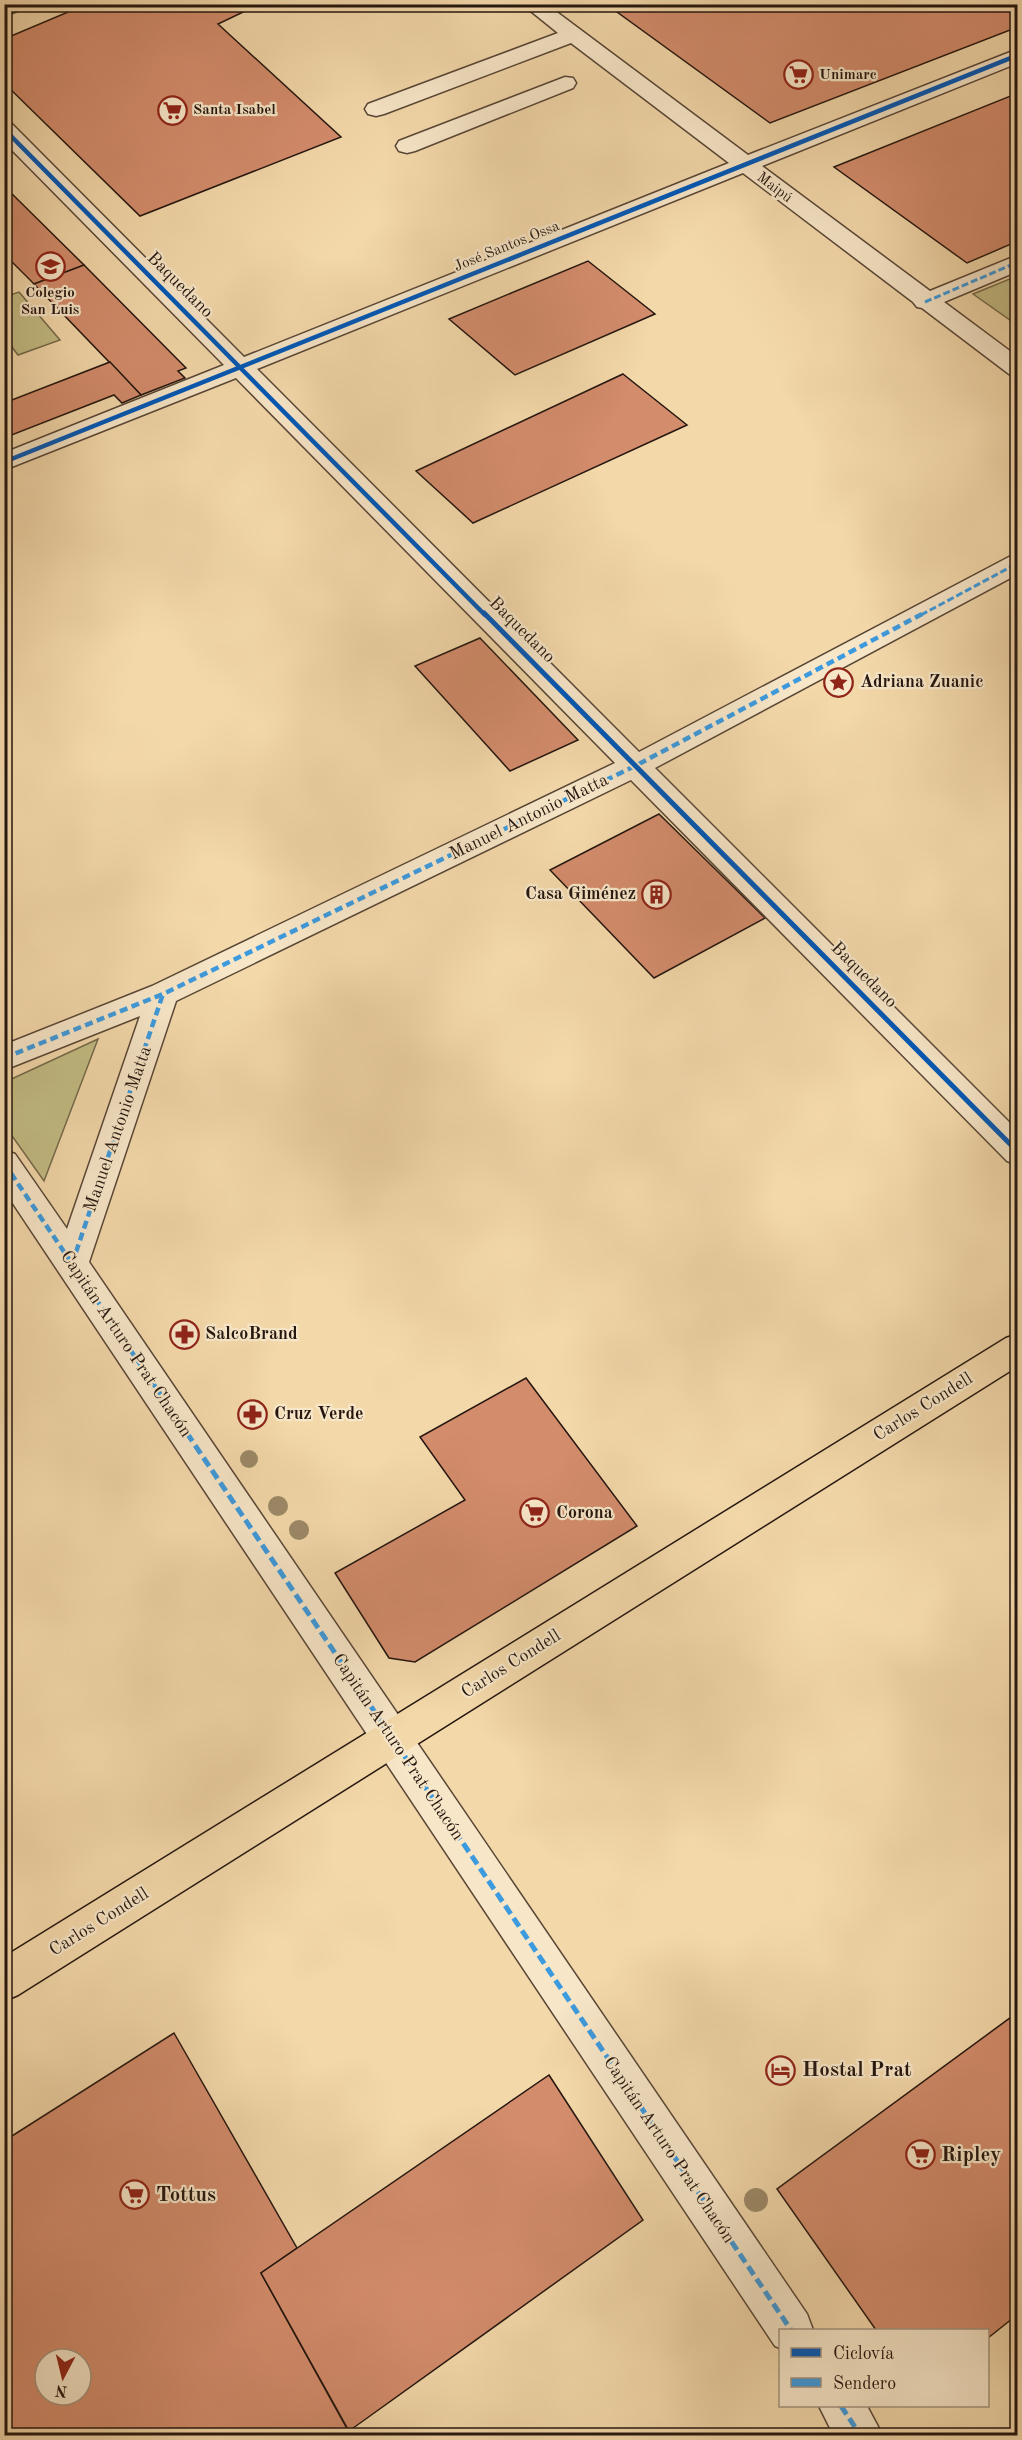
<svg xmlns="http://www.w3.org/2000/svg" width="1022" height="2440" font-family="'Old Standard TT',serif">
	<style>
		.green { fill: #c3bc84; stroke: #74694a; stroke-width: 1.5 }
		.building { fill: #d38c6c; stroke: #24160f; stroke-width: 1.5; fill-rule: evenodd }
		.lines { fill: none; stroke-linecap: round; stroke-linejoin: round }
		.minor-casing { stroke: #584636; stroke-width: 3 }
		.major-casing { stroke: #24160f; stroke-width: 3 }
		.minor { fill: #f7e6c8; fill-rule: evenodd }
		.major { fill: #f3d8aa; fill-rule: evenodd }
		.quiet-far2 { stroke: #3c9ade; stroke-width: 3; stroke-dasharray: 7 3; stroke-linecap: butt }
		.quiet-far1 { stroke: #3c9ade; stroke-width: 4.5; stroke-dasharray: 8 4.5; stroke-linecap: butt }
		.quiet { stroke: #3c9ade; stroke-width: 5; stroke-dasharray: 10 5; stroke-linecap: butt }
		.cycleway-far1-casing { stroke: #f7e6c8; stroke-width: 8 }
		.cycleway-casing { stroke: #f7e6c8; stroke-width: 9 }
		.cycleway-far1 { stroke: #0057b8; stroke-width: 4.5 }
		.cycleway { stroke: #0057b8; stroke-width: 5 }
		.tree { fill: #9c8968 }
		.labels { text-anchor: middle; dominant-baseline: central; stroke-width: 4.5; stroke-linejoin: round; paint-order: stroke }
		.far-poi-label { font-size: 15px; font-weight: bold; fill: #24160f; stroke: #f7e6c8; text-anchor: start }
		.far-street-label { font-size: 15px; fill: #24160f; stroke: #f7e6c8 }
		.street-label { font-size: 18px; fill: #24160f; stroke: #f7e6c8 }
		.poi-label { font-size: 18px; font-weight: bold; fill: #24160f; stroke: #f7e6c8; text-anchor: start }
		.near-poi-label { font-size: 21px; font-weight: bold; fill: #24160f; stroke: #f7e6c8; text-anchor: start }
	</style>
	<rect width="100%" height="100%" fill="#f3d8aa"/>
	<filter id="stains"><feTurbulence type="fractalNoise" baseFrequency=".00333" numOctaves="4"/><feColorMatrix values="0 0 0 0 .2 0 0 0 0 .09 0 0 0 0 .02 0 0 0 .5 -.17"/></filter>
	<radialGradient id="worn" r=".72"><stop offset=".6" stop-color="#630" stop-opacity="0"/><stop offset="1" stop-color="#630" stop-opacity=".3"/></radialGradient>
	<g class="green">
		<polygon points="1017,276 1017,325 973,294"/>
		<polygon points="19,292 60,340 18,355 5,338 4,297"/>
		<polygon points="98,1039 44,1181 5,1126 5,1082"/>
	</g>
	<g class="building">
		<polygon points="87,4 260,4 218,24 341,137 140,216 4,83 4,39"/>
		<polygon points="606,4 1018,4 1018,27 770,123"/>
		<polygon points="1018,93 1018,241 967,263 834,167"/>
		<polygon points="4,186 84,265 34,284 4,254"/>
		<polygon points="588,261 655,314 515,375 449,319"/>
		<polygon points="84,265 186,368 178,371 185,378 141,395 34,284"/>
		<polygon points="110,362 141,395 122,403 114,395 4,438 4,403"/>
		<polygon points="623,374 687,425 473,523 416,471"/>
		<polygon points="480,638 578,740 510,771 415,666"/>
		<polygon points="659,814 765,918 654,978 550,870"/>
		<polygon points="526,1378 637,1526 415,1662 389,1658 335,1573 465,1500 420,1437"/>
		<polygon points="1018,2012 1018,2314 988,2338 988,2330 876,2330 777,2189"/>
		<path d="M174,2033l123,215 -36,25 90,163h-347v-295zM45,2359h36v36h-36z"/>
		<polygon points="549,2075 643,2220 349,2431 261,2273"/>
	</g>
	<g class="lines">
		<defs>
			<g id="minor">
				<polygon points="4,4 28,4 25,8 4,16"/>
				<polygon points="522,4 546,4 748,155 1018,49 1018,63 762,166 930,291 1018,255 1018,271 944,302 1018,357 1018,376 1009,374 922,308 917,307 913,302 743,173 257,369 639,752 1009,557 1018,554 1018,574 655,768 1018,1131 1018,1165 1007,1161 631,780 176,1001 89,1262 807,2314 813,2330 780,2330 780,2348 775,2346 4,1190 4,1150 15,1154 67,1229 140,1016 4,1070 4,1045 152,986 615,763 236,378 4,470 4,453 224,365 4,142 4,123 12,124 244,357 729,163 571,43 384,114 376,116 368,114 365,109 368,104 558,33"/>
				<polygon points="565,77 573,78 576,83 573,88 415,151 407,153 399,151 396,146 399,141"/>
				<polygon points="819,2406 867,2406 883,2436 834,2436"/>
			</g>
			<polygon id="major" points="1018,1334 1018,1366 18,1995 4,2001 4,1957 1006,1338"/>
		</defs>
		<use href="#minor" class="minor-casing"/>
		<use href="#major" class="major-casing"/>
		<use href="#minor" class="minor"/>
		<use href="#major" class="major"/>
		<g class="quiet-far2">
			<polyline points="925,302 1018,262"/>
			<polyline points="921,615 1018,563"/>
		</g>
		<g class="quiet-far1">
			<polyline points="4,1058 163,994 635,766 924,613"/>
			<polyline points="4,1163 171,1410"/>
			<polyline points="72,1264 163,994"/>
		</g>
		<g class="quiet">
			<polyline points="170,1408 791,2330"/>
			<polyline points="841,2406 861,2436"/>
		</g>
		<defs>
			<g id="cycleway-far1">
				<polyline points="4,129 485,615"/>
				<polyline points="4,462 1018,55"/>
			</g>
			<polyline id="cycleway" points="484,613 1018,1152"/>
		</defs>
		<use href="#cycleway-far1" class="cycleway-far1-casing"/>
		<use href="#cycleway" class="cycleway-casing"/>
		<use href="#cycleway-far1" class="cycleway-far1"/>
		<use href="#cycleway" class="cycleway"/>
	</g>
	<g class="tree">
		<circle cx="249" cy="1459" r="9"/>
		<circle cx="278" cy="1506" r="10"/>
		<circle cx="299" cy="1530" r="10"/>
		<circle cx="756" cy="2200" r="12"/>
	</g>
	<defs>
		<symbol id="supermarket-ring" viewBox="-11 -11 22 22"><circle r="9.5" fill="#f7e6c8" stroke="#8f2418" stroke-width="1.5"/><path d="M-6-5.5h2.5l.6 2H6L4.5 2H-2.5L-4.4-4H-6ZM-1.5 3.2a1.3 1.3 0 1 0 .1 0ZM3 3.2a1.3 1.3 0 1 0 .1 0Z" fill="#8f2418"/></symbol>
		<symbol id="school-ring" viewBox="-11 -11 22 22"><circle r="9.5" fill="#f7e6c8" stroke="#8f2418" stroke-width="1.5"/><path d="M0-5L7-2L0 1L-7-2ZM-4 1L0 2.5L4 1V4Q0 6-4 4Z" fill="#8f2418"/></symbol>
		<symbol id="sight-ring" viewBox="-11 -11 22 22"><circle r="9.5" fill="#f7e6c8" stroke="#8f2418" stroke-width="1.5"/><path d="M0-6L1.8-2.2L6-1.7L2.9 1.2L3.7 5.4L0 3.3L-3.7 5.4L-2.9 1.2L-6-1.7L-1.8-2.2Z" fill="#8f2418"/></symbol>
		<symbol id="building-ring" viewBox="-11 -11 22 22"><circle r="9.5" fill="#f7e6c8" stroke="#8f2418" stroke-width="1.5"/><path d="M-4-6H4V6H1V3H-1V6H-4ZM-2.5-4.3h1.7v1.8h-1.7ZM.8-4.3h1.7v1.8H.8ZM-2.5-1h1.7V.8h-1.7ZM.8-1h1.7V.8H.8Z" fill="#8f2418"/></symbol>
		<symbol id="pharmacy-ring" viewBox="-11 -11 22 22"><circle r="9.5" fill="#f7e6c8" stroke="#8f2418" stroke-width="1.5"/><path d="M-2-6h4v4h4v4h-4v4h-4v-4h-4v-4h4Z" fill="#8f2418"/></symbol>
		<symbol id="hotel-ring" viewBox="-11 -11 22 22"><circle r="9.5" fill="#f7e6c8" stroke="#8f2418" stroke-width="1.5"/><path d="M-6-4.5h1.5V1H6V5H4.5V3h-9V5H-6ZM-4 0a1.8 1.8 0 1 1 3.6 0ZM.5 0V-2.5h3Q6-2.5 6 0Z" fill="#8f2418"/></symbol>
	</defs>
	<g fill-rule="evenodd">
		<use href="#supermarket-ring" x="782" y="58" width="33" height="33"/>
		<use href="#supermarket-ring" x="156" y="94" width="33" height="33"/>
		<use href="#school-ring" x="34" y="250" width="33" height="33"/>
		<use href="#sight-ring" x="822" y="666" width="33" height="33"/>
		<use href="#building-ring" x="640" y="878" width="33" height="33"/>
		<use href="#pharmacy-ring" x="168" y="1318" width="33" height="33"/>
		<use href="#pharmacy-ring" x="236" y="1398" width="33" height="33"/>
		<use href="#supermarket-ring" x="518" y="1496" width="33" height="33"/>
		<use href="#hotel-ring" x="764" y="2054" width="33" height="33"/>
		<use href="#supermarket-ring" x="904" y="2138" width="33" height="33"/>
		<use href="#supermarket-ring" x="118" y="2178" width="33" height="33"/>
	</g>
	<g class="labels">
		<g class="far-poi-label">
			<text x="819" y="75">Unimarc</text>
			<text x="193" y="110">Santa Isabel</text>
			<text x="50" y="293" text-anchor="middle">Colegio<tspan x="50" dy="17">San Luis</tspan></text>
		</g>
		<g class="far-street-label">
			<text transform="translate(774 188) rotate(37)">Maipú</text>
			<text transform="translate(507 247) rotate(-22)">José Santos Ossa</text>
		</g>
		<g class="street-label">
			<text transform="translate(180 285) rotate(45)">Baquedano</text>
			<text transform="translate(522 630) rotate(45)">Baquedano</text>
			<text transform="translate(529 817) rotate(-26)">Manuel Antonio Matta</text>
			<text transform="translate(864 975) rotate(45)">Baquedano</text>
			<text transform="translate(118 1129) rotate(-71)">Manuel Antonio Matta</text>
			<text transform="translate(126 1344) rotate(56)">Capitán Arturo Prat Chacón</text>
			<text transform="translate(923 1407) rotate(-32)">Carlos Condell</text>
			<text transform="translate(511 1664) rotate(-32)">Carlos Condell</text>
			<text transform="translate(398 1747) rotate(56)">Capitán Arturo Prat Chacón</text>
			<text transform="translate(99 1922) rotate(-32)">Carlos Condell</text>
			<text transform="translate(669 2150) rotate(56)">Capitán Arturo Prat Chacón</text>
		</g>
		<g class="poi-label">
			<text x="860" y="682">Adriana Zuanic</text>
			<text x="636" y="894" text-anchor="end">Casa Giménez</text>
			<text x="205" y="1334">SalcoBrand</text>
			<text x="274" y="1414">Cruz Verde</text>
			<text x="556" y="1513">Corona</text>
		</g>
		<g class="near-poi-label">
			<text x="802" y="2070">Hostal Prat</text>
			<text x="941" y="2155">Ripley</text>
			<text x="156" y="2195">Tottus</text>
		</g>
	</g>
	<rect width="1022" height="2440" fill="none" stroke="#f3d8aa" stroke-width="24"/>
	<rect x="6" y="6" width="1010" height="2428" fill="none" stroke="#24160f" stroke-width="3"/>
	<rect x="12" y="12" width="998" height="2416" fill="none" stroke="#24160f" stroke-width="1.5"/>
	<rect x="779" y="2329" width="210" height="78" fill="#f7e6c8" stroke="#a3937e" stroke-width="1.5"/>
	<rect x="791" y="2348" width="30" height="9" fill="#0057b8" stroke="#a3937e" stroke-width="1.5"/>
	<text x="833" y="2359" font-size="18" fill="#24160f">Ciclovía</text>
	<rect x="791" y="2378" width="30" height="9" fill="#3c9ade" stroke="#a3937e" stroke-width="1.5"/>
	<text x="833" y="2389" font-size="18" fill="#24160f">Sendero</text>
	<g transform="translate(63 2377) rotate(187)"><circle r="28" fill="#f7e6c8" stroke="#a3937e" stroke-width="1.5"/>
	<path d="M0-4.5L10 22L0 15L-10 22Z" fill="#8f2418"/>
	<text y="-9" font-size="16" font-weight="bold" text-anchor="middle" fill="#24160f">N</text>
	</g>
	<rect width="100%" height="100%" filter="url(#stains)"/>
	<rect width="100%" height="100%" fill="url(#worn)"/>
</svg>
